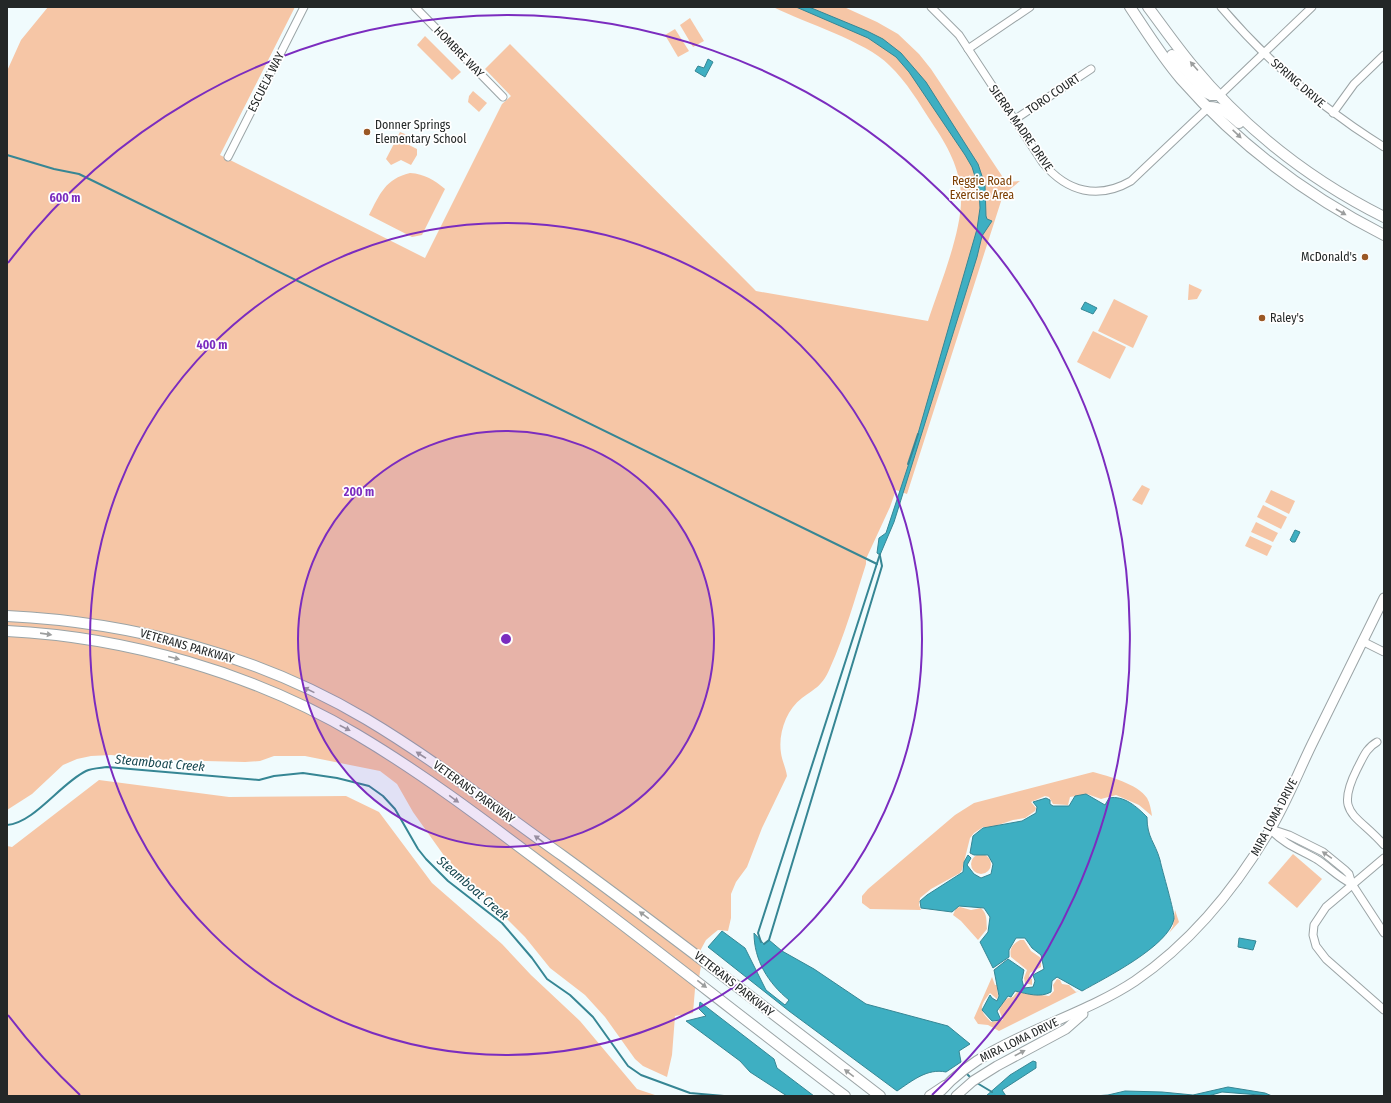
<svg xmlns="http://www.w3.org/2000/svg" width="1391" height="1103" font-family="'Fira Sans Condensed',sans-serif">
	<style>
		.green { fill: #f6c6a6 }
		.water { fill: #3eafc2; stroke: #368694 }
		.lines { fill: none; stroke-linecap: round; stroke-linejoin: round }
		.stream { stroke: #368694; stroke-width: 2 }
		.street-casing { stroke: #9ba4a6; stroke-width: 9 }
		.secondary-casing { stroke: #9ba4a6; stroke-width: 11 }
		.primary-casing { stroke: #9ba4a6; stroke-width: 12 }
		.street { stroke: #fff; stroke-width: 7 }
		.secondary { stroke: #fff; stroke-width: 9 }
		.primary { stroke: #fff; stroke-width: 10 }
		.oneway { fill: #9c9e9e }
		.ring { fill: none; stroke: #7b2cbf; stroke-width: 2 }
		.poi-dot { fill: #9a5825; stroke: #fff; stroke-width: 1.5 }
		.labels { text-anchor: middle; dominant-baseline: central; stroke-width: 3.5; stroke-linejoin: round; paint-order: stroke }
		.street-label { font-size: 12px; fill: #232727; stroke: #fff }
		.poi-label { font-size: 12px; fill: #232727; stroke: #fff; text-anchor: start }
		.park-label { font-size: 12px; fill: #7c3e02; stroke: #fff }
		.water-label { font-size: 13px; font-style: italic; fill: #15464f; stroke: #fff }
		.centre { fill: #7b2cbf; stroke: #fff; stroke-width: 2 }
		.ring-label { font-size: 12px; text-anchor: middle; font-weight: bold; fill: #7b2cbf; stroke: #fff; stroke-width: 3.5; stroke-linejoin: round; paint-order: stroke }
	</style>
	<rect width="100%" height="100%" fill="#f0fbfd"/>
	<g class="green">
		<path d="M48,7h247l-75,148 205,103 77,-154 9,-8 -26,-27 25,-25 246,247 172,30c11,-34 35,-91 33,-126 -1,-27 -14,-50 -29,-72 -13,-20 -25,-41 -43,-58 -24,-24 -84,-42 -116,-58h71l33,15 21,12 21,20 12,15 75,113 14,-1 -17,14 -96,299 -11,-4 -6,17 -24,52v5c-11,34 -21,71 -36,104 -7,17 -14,20 -28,30 -16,12 -24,36 -21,55 1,8 5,15 6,23l-25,52 -15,39 -11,15 -5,12v24l-3,13 -10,-1 -5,4 -7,6 -6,11 1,15 -2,12 -4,11 -2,24 -18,3 -3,39 -5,22 -24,-11 -8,-7 -30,-42 -20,-22 -35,-27 -25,-31 -80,-80 -32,-45 -16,-28 -17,-13 -75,-15h-31l-14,5 -15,1 -79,-2 -55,-5 -20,1 -14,3 -14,6 -31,29 -25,16v-739l14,-31z"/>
		<polygon points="690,18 704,41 693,47 680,25"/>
		<polygon points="675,29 689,51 678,57 665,35"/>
		<polygon points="425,36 461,72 452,80 417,45"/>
		<polygon points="473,91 487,103 479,112 468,102 469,96"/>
		<polygon points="400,132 410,136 407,144 417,149 417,155 411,165 401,160 391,165 386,159"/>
		<path d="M410,173c15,1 24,7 35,16l-23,46 -10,2 -43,-22c11,-21 16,-36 41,-42z"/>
		<polygon points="1189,284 1202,290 1197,299 1188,300"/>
		<polygon points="1114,299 1148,316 1133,348 1098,331"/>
		<polygon points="1093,331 1126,347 1110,379 1077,362"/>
		<polygon points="1142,485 1150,489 1142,505 1132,500"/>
		<polygon points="1271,490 1295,501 1289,514 1265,502"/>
		<polygon points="1263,505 1287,517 1281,529 1257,517"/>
		<polygon points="1256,522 1278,533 1273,542 1251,532"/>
		<polygon points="1250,536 1272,546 1267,556 1245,546"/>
		<path d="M1093,772c15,4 45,12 54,26 3,5 4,12 5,18l-13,-11 -23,-10 -15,4 -14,-5 -17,3 -2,8 -15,-1 -4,-7 -4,-1 -14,6 5,6 -1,3 -10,7 -12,2 -21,7h-9l-9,6 -4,5 -8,32 -2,3 -29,16 -11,9 -1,7 2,5 -51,-1 -8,-6v-7l6,-7 87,-74 19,-12z"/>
		<polygon points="99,780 229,797 346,796 379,812 432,883 502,944 531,975 580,1021 637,1089 658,1096 7,1096 7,846 12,847"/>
		<polygon points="1293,854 1322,879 1297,908 1268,883"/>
		<circle cx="981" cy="864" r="10"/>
		<path d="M960,907l11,3 10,-2c7,7 5,13 6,21l-9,11 -17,-19 -8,-6 3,-7z"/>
		<polygon points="1175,910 1179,922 1169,933 1173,926"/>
		<path d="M1020,940h4l7,11 10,7v9l-11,6 -1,4 3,2v6l-7,-2 -1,-5 3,-8 -16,-13c-2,-9 2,-13 9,-17z"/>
		<path d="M992,977l3,8h2l1,11 -1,3 -7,-6c-11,14 -11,17 1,29l12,-2 -4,-10 4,-8 5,-4 5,-1 4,-5 32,4 5,-5 -1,-6 4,-6 3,1 2,4 7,1 7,7 3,-1 -80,40 -11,-6 -10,-1 -4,-6z"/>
	</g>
	<g class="water">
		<polygon points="796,7 809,7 867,31 883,39 901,53 926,82 978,164 985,185 986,216 987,219 992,221 982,236 977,257 894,522 880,555 877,553 879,538 886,533 913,451 977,229 980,208 979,189 972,167 965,155 909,72 896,57 868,38"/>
		<polygon points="708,59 713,62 705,77 695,71 698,66 704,68"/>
		<polygon points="1085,302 1097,308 1093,314 1081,309"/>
		<polygon points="1295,530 1300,532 1295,542 1292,542 1290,540"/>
		<path d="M1086,794l19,11 4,-7c15,-3 28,9 38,19 0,21 8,25 13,43 2,10 15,53 14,59 -5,27 -69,59 -92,72l-25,-14 -5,4 -1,11c-11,6 -23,2 -36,-1l-4,6 -3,-1 -11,15 4,9 -9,1 -10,-11 8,-15 2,3 5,3 2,-5 -5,-26 14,-11 16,11 -2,10 2,8 9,-1 2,-6 -2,-6 11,-6 -3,-14 -9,-7 -7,-10h-9l-7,12v7l-16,11 -13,-26 8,-10 2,-15 -6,-9 -25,-2 -7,6 -31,-4 -1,-7 7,-6 36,-23 1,-10 4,-7 3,3 -4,7 7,9 7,4 10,-4 2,-10 -5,-9h-14l-4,-2 3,-17 10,-8 39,-7 14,-8 1,-6 -4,-5 13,-4 4,2v4l3,2h16l6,-10z"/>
		<path d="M722,931l23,17 21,42 19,15 4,-5c-21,-17 -35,-40 -35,-67l10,11 5,-4 13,11 32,18 52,35 82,22 22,18 -11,7 2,11 -15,10c-19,-4 -34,9 -49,19l-108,-80 -81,-64z"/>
		<polygon points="1239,938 1256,941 1253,950 1238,947"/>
		<polygon points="700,1002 774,1059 777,1068 814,1096 787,1096 750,1072 740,1061 686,1021 706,1016 699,1009"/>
		<polygon points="1033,1061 1036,1062 1036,1068 1002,1090 1006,1096 1020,1096 986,1096 1010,1075"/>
		<polygon points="1228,1087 1265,1093 1272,1096 1222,1092 1208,1096 1094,1096 1108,1095 1125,1091 1162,1092 1193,1095"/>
	</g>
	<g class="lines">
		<g class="stream">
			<polyline points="7,155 54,169 79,174 877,564"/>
			<polyline points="908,464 918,434"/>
			<path d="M7,825c27,-2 54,-42 79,-54 6,-3 15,-3 21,-4l152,13 15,-4 29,-3 34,5 32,8 14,10 12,13 23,40 8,10 22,22 54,42 30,35 15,21 23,16 23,22 35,49 13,9 49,18 34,3"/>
			<polyline points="761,942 758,933 880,554"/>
			<polyline points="764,944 769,940 882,566 880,556"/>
			<polyline points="965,1072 972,1079"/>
			<polyline points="977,1083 992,1092"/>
		</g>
		<defs>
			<g id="street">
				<polyline points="415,7 503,97"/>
				<path d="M931,7l28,28 84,128c24,29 55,37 88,18l78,-74"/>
				<path d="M1221,7c47,55 102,102 163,140"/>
				<polyline points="968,49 1030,7"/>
				<polyline points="1220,95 1312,7"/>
				<polyline points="1333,113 1354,84 1384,55"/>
				<polyline points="1014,120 1091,69"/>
				<polyline points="228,157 304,7"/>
				<polyline points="1362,641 1384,652"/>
				<path d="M1377,742c-11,6 -14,16 -20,27 -23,46 -1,44 27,76"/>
				<polyline points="1271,829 1289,835 1323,852 1345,870 1349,874 1352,884 1384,933"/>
				<path d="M1271,830c14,15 30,20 47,30 12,8 21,18 34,24"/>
				<polyline points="1384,858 1326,907 1314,925 1313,935 1316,946 1326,959 1384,1010"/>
			</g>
			<g id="secondary">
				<path d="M941,1091c47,-53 134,-70 194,-110 57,-39 100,-92 135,-151 17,-28 29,-60 44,-90 23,-47 47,-95 70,-142"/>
				<polyline points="956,1096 973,1081 997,1066 1066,1029 1083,1014"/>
			</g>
			<g id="primary">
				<path d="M1130,7c16,24 32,50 51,72 57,65 126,117 203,156"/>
				<path d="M1148,7c15,20 29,40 44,58 53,64 118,115 192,152"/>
				<polyline points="1172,55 1205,92 1211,95 1220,95"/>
				<path d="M1209,107c13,0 21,8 30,16"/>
				<path d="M7,616c125,6 251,39 359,103 69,41 132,91 197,137 107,78 212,159 317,240"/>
				<path d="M7,631c120,6 246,42 349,103 71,42 136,92 201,141 97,72 191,148 288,221"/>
				<polyline points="930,1096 945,1086"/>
			</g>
		</defs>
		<use href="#street" class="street-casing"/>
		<use href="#secondary" class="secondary-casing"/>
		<use href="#primary" class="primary-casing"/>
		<use href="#street" class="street"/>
		<use href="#secondary" class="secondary"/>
		<use href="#primary" class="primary"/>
	</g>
	<defs><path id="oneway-solid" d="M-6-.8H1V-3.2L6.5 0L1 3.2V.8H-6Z"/></defs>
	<g class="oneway">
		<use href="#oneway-solid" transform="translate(1194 66) rotate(-131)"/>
		<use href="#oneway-solid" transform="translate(1237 134) rotate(43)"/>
		<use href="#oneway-solid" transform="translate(1341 212) rotate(30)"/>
		<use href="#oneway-solid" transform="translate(46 634) rotate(8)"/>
		<use href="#oneway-solid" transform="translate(174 658) rotate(14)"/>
		<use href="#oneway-solid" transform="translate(309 690) rotate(-154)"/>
		<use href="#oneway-solid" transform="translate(345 728) rotate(27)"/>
		<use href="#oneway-solid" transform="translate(421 755) rotate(-147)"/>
		<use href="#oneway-solid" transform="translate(454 799) rotate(36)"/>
		<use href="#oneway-solid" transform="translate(539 839) rotate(-144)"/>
		<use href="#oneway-solid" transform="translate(1327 855) rotate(-145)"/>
		<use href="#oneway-solid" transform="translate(644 915) rotate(-144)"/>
		<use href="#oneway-solid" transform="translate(702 984) rotate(38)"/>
		<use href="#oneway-solid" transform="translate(1020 1053) rotate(-28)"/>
		<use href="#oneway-solid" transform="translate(849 1073) rotate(-143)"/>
	</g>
	<circle cx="506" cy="639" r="208" fill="#7b2cbf" fill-opacity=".12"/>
	<g class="ring">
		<circle cx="506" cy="639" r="208"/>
		<circle cx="506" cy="639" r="416"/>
		<path d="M80 1095A624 624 0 0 1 8 1015M8 263A624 624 0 1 1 932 1095"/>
	</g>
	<g class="poi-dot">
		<circle cx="367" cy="132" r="4"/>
		<circle cx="1365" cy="257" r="4"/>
		<circle cx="1262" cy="318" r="4"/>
	</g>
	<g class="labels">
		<g class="street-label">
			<text transform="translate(459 52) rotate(46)">HOMBRE WAY</text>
			<text transform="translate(266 82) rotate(-63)">ESCUELA WAY</text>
			<text transform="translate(1298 83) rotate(41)">SPRING DRIVE</text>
			<text transform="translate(1053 94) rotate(-34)">TORO COURT</text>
			<text transform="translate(1021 128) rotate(55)">SIERRA MADRE DRIVE</text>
			<text transform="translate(187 646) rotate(16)">VETERANS PARKWAY</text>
			<text transform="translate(474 792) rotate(36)">VETERANS PARKWAY</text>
			<text transform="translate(1274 817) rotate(-62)">MIRA LOMA DRIVE</text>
			<text transform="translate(734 984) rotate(38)">VETERANS PARKWAY</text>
			<text transform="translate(1019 1040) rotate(-26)">MIRA LOMA DRIVE</text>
		</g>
		<g class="poi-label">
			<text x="375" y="125">Donner Springs<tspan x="375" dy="14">Elementary School</tspan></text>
			<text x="1357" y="257" text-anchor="end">McDonald's</text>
			<text x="1270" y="318">Raley's</text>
		</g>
		<g class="park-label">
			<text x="982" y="181">Reggie Road<tspan x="982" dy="14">Exercise Area</tspan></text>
		</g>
		<g class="water-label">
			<text transform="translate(160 763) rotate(5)">Steamboat Creek</text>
			<text transform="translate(473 888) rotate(41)">Steamboat Creek</text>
		</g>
	</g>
	<circle cx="506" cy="639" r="6" class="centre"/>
	<g class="ring-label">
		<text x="65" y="202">600 m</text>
		<text x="212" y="349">400 m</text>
		<text x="359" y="496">200 m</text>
	</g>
	<rect width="1391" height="1103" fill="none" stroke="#232727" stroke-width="16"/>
</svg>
